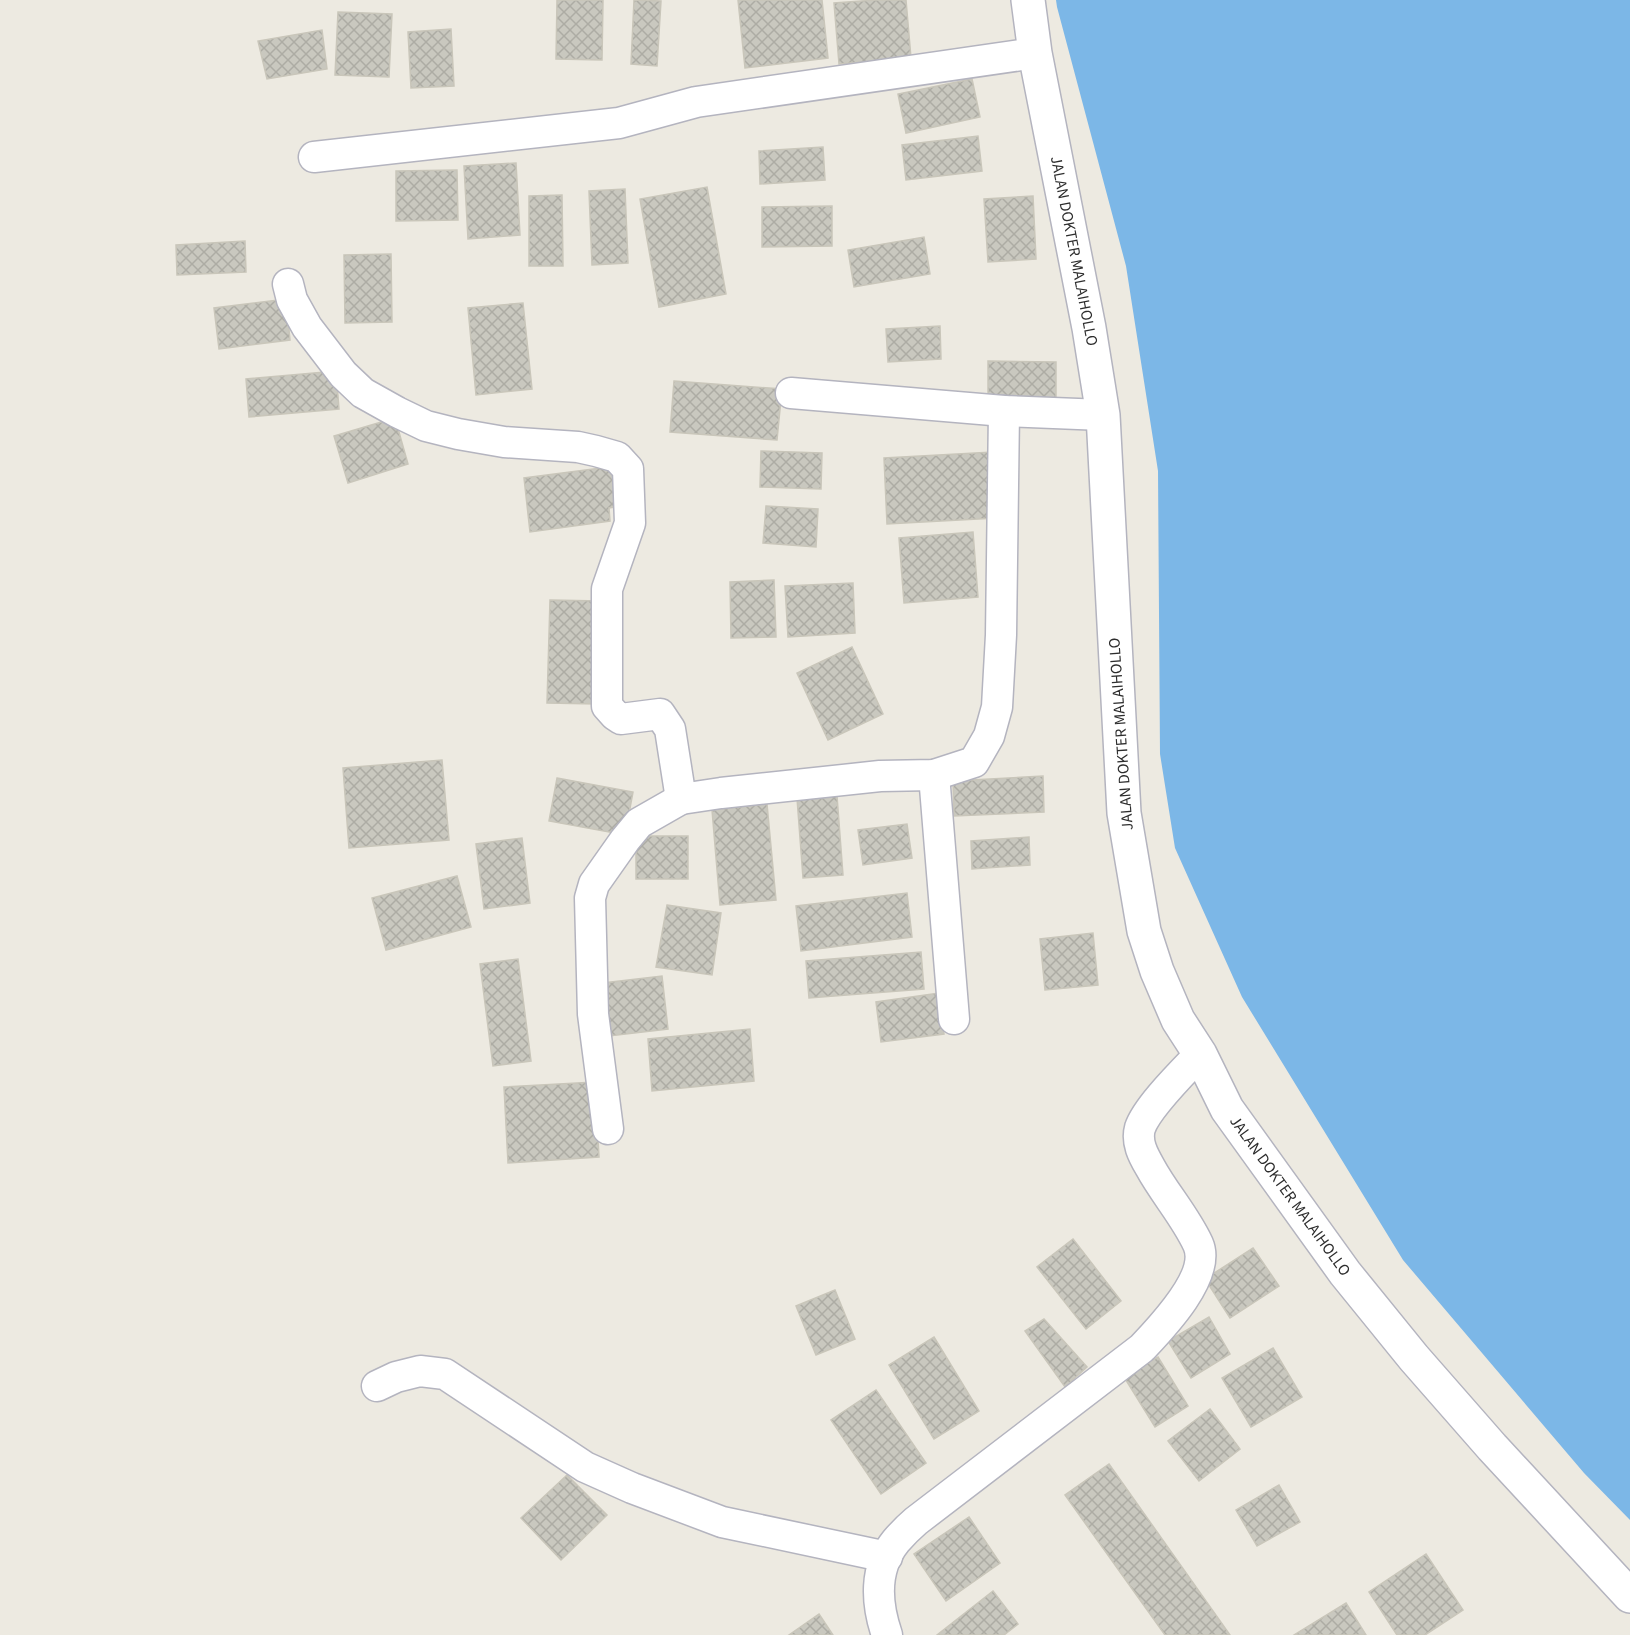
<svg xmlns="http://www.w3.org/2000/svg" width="1630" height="1635" font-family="'Source Sans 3',sans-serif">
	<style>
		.water { fill: #7cb7e7 }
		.building { fill: url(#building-cross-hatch); stroke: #c9c6ba; stroke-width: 1.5 }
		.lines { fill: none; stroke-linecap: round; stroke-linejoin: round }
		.street-casing { stroke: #b4b4bf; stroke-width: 33 }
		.secondary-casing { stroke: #b4b4bf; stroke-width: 36 }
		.street { stroke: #fff; stroke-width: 30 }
		.secondary { stroke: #fff; stroke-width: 33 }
		.labels { text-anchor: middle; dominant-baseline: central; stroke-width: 5; stroke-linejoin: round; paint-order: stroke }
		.street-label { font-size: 16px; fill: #2d2d2d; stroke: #fff }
	</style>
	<defs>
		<pattern id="building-cross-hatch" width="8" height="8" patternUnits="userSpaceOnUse" patternTransform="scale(1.5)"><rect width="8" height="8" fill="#c9c8bf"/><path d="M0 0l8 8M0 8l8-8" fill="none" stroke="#adaca4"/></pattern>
	</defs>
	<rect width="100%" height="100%" fill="#edeae1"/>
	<polygon class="water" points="1056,0 1630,0 1630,1520 1584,1473 1403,1260 1242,997 1175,848 1160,754 1158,471 1126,266 1057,7"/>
	<g class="building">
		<polygon points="557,0 603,0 602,60 556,59"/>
		<polygon points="634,0 661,1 657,66 631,64"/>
		<polygon points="738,0 822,0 828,58 745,68"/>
		<polygon points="875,0 906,0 911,58 839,64 834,3"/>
		<polygon points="338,12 392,14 389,77 335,75"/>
		<polygon points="451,29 454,86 411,88 408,32"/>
		<polygon points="322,30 327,69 267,79 258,41"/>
		<polygon points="972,79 980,117 906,133 898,94"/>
		<polygon points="978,136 982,171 906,180 902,145"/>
		<polygon points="823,147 825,180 760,184 759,151"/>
		<polygon points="516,163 520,235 468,239 464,166"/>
		<polygon points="457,170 458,220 396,221 396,171"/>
		<polygon points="707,187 726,294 659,307 640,199"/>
		<polygon points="625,189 628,263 592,265 589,191"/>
		<polygon points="562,195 563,266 529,266 529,196"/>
		<polygon points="1033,196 1036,259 988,262 984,199"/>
		<polygon points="832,206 832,246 762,247 762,207"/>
		<polygon points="924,237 930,274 854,287 848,250"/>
		<polygon points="245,241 246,272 177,275 176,245"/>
		<polygon points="391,254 392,322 345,323 344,255"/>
		<polygon points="286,299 290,340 219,349 214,308"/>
		<polygon points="523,303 532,389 476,395 468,308"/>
		<polygon points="940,326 941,359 888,362 886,329"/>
		<polygon points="988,361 1056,362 1056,400 988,400"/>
		<polygon points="336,371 339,409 249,417 246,379"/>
		<polygon points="674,381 782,389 777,440 670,432"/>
		<polygon points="395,418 408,464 348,483 334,436"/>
		<polygon points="761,451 822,453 821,489 760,487"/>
		<polygon points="993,452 996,518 887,524 884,458"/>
		<polygon points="616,466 621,506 609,508 610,521 530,532 524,478"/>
		<polygon points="766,506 818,509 816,547 763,543"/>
		<polygon points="973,532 978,597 904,603 899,538"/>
		<polygon points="774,580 776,637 731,638 730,582"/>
		<polygon points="853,583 855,633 788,637 785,586"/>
		<polygon points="550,600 600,601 597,704 547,703"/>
		<polygon points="852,647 883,714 828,740 797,673"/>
		<polygon points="442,760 449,840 349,848 343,768"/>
		<polygon points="1043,776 1044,812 954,816 953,781"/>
		<polygon points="557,778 633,792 625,835 549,821"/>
		<polygon points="837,796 843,875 803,878 797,798"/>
		<polygon points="767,804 776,900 720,905 712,810"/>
		<polygon points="907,824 912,858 863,865 858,830"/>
		<rect x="636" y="836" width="52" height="43"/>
		<polygon points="1029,837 1030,865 972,869 971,841"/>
		<polygon points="522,838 530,903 484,909 476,844"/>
		<polygon points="457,876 471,927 386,950 372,898"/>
		<polygon points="907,893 912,937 801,951 796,906"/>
		<polygon points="667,905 721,913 712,975 656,967"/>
		<polygon points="1093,933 1098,985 1045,990 1040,939"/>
		<polygon points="921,952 924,989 809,998 806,961"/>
		<polygon points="518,959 531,1061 493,1066 480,964"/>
		<polygon points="662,976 668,1029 609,1036 603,983"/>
		<polygon points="939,993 944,1034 881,1042 876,1002"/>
		<polygon points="750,1029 754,1081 652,1091 648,1039"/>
		<polygon points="595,1082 599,1157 508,1163 504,1087"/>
		<polygon points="1073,1239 1121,1301 1086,1329 1037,1267"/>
		<polygon points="1253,1248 1279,1286 1230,1318 1205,1279"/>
		<polygon points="835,1290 855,1339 816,1355 796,1306"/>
		<polygon points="1209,1317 1230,1354 1191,1378 1168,1341"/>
		<polygon points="1044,1319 1087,1367 1065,1387 1025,1331"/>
		<polygon points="934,1337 979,1411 934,1439 889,1365"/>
		<polygon points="1273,1348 1302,1397 1251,1427 1222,1378"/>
		<polygon points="1158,1357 1188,1406 1155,1427 1124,1377"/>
		<polygon points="876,1390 926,1463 881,1494 831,1420"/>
		<polygon points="1210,1409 1240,1449 1199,1481 1168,1441"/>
		<polygon points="1109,1464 1230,1635 1165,1635 1065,1495"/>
		<polygon points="567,1475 607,1515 561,1560 521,1518"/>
		<polygon points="1279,1485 1300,1522 1257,1546 1236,1510"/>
		<polygon points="969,1517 1000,1563 946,1601 914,1554"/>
		<polygon points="1426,1554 1463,1610 1425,1635 1397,1635 1369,1592"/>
		<polygon points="993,1591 1018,1624 1004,1635 937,1635"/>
		<polygon points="1346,1603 1366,1635 1294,1635"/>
		<polygon points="819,1614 833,1635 789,1635"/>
	</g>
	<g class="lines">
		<defs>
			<g id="street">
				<polyline points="314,157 619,123 696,102 1035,53"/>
				<polyline points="288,284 292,300 307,327 343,374 363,393 397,412 426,426 458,434 504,442 578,447 596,451 617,457 628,469 630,523 607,589 607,706 615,715 621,719 660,714 670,729 681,799 721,793 880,776 934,775 974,762 989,736 997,707 1001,635 1004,411"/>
				<polyline points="791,393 1004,411 1103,415"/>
				<polyline points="934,775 954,1019"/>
				<polyline points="608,1129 593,1014 590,898 594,884 625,840 639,823 681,799"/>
				<polyline points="377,1386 396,1377 420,1371 445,1374 585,1467 632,1488 722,1522 887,1557"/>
				<path d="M887,1635c-11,-32 -13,-67 9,-94 6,-7 13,-14 20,-20l226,-173c19,-20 70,-73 56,-104 -13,-28 -34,-51 -48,-77 -7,-12 -14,-25 -10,-39 7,-21 44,-57 60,-74"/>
			</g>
			<polyline id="secondary" points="1028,0 1035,53 1089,328 1103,415 1124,813 1144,931 1157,971 1178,1020 1200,1054 1227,1109 1345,1273 1414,1358 1492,1447 1630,1596"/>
		</defs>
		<use href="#street" class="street-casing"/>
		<use href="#secondary" class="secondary-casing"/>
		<use href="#street" class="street"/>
		<use href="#secondary" class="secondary"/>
	</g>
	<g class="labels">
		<g class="street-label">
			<text transform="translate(1074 251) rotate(79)">JALAN DOKTER MALAIHOLLO</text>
			<text transform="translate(1121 734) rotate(-94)">JALAN DOKTER MALAIHOLLO</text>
			<text transform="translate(1290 1196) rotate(54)">JALAN DOKTER MALAIHOLLO</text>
		</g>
	</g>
</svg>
